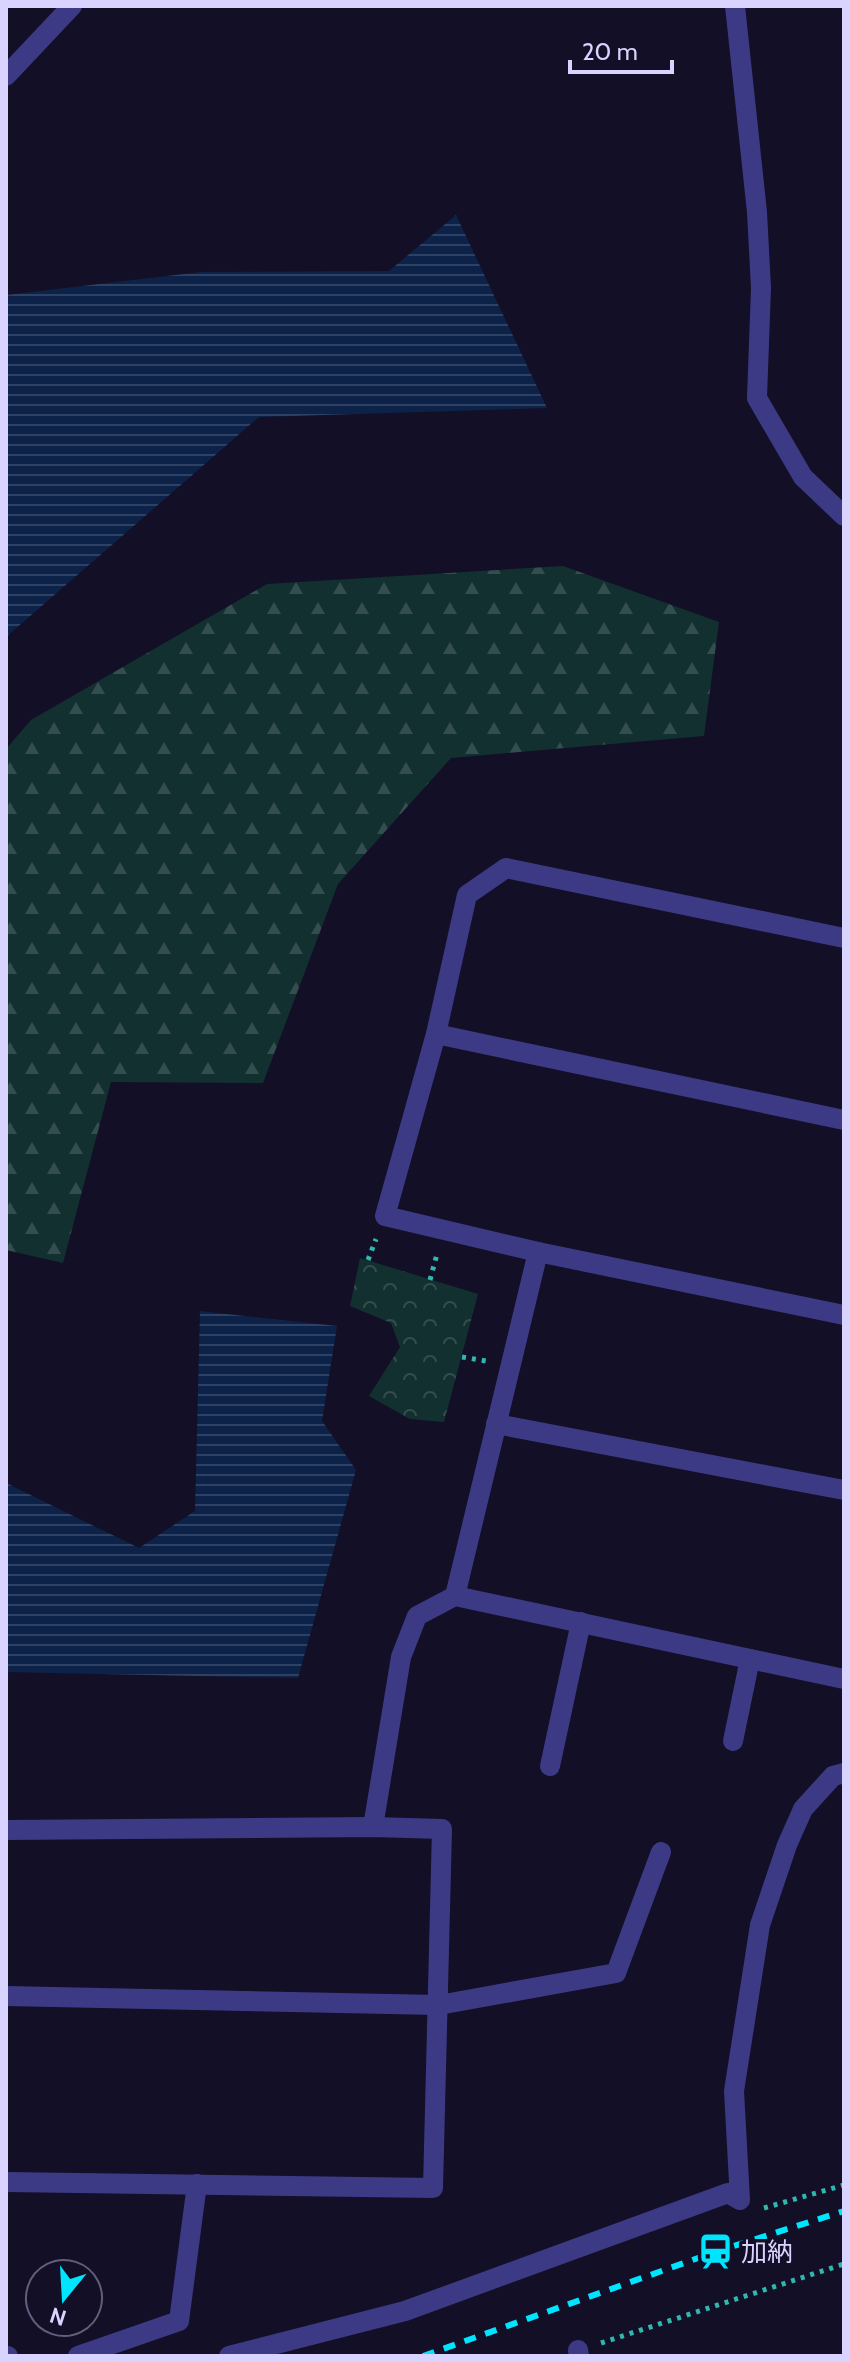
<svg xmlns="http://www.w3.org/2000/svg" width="850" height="2362" font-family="Cabin,'Noto Sans JP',sans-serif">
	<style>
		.forest { fill: url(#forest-firs) }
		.park { fill: url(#park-crowns) }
		.water { fill: url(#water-rules) }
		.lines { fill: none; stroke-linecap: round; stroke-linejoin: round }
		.path { stroke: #2fb8b0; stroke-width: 5; stroke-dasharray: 4 6; stroke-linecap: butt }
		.minor { stroke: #3d3a85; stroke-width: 20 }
		.rail { stroke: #00e5ff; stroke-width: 6; stroke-dasharray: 12 10; stroke-linecap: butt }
		.labels { text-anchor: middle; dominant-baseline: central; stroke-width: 7; stroke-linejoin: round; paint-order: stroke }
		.poi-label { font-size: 26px; fill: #d9d4ff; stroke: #130f26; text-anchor: start }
	</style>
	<defs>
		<pattern id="forest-firs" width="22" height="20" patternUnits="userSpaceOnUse" patternTransform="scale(2)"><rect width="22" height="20" fill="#12302f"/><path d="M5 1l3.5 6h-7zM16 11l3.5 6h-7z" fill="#344d4e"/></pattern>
		<pattern id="park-crowns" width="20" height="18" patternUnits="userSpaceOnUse" patternTransform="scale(2)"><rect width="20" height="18" fill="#12302f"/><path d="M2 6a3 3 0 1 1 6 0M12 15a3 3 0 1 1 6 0" fill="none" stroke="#344d4e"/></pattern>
		<pattern id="water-rules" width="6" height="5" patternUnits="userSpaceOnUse" patternTransform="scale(2)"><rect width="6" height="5" fill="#0c2248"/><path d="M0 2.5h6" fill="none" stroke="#2f4163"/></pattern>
	</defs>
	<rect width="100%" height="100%" fill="#130f26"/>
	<polygon class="forest" points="563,566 719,622 704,736 451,758 338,884 263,1083 111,1082 63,1263 6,1250 6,749 31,720 267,584"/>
	<polygon class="park" points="360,1258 478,1294 444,1422 410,1419 369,1396 400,1347 391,1323 350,1306"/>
	<g class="water">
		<polygon points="456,215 547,408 259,417 6,637 6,295 201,272 389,271"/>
		<polygon points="200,1311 337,1326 322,1421 356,1470 298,1678 6,1672 6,1483 139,1548 195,1511"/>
	</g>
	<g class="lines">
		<g class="path">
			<polyline points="368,1260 376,1239"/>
			<polyline points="430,1280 437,1254"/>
			<polyline points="462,1357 486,1361"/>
			<polyline points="764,2208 844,2185"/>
			<polyline points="601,2343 844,2264"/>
		</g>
		<g class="minor">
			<polyline points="735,6 757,212 761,288 757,398 803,477 844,516"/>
			<polyline points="6,76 72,6"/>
			<polyline points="844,938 506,868 467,895 436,1034 385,1216 538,1252 844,1315"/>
			<polyline points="436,1034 844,1120"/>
			<polyline points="496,1424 844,1490"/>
			<polyline points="455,1596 538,1252"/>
			<polyline points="733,1741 750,1659"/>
			<polyline points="550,1766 581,1622"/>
			<polyline points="373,1827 401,1657 417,1616 455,1596 844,1679"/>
			<polyline points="6,1830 373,1827 442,1829 433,2188 6,2182"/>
			<polyline points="6,1996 439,2005 616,1973 661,1852"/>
			<polyline points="578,2350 579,2356"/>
			<polyline points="6,2356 8,2356"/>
			<polyline points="78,2356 179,2321 197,2184"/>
			<polyline points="229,2356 405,2311 728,2193 740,2200 734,2091 760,1925 787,1845 803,1809 833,1776 844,1773"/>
		</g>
		<polyline class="rail" points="423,2356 715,2252 844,2211"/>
	</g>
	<defs>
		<symbol id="station-bare" viewBox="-9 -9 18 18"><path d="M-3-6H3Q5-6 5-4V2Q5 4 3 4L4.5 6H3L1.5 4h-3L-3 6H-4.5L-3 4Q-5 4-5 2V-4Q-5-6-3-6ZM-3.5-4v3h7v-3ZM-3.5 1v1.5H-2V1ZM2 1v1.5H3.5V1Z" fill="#00e5ff" stroke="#130f26" stroke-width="2.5" paint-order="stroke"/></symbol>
	</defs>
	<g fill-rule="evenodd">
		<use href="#station-bare" x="690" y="2226" width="51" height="51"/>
	</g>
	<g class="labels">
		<g class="poi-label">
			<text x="741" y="2252">加納</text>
		</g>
	</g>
	<rect width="850" height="2362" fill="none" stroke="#d9d4ff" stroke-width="16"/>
	<g transform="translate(64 2298) rotate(198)"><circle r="38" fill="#130f26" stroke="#625e7d" stroke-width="2"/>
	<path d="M0-6L14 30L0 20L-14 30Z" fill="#00e5ff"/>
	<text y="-12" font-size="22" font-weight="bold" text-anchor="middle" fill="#d9d4ff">N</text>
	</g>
	<path d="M570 60v12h102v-12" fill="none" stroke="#d9d4ff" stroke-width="4"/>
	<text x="582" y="60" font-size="24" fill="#d9d4ff" stroke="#130f26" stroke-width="6" paint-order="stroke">20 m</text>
</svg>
